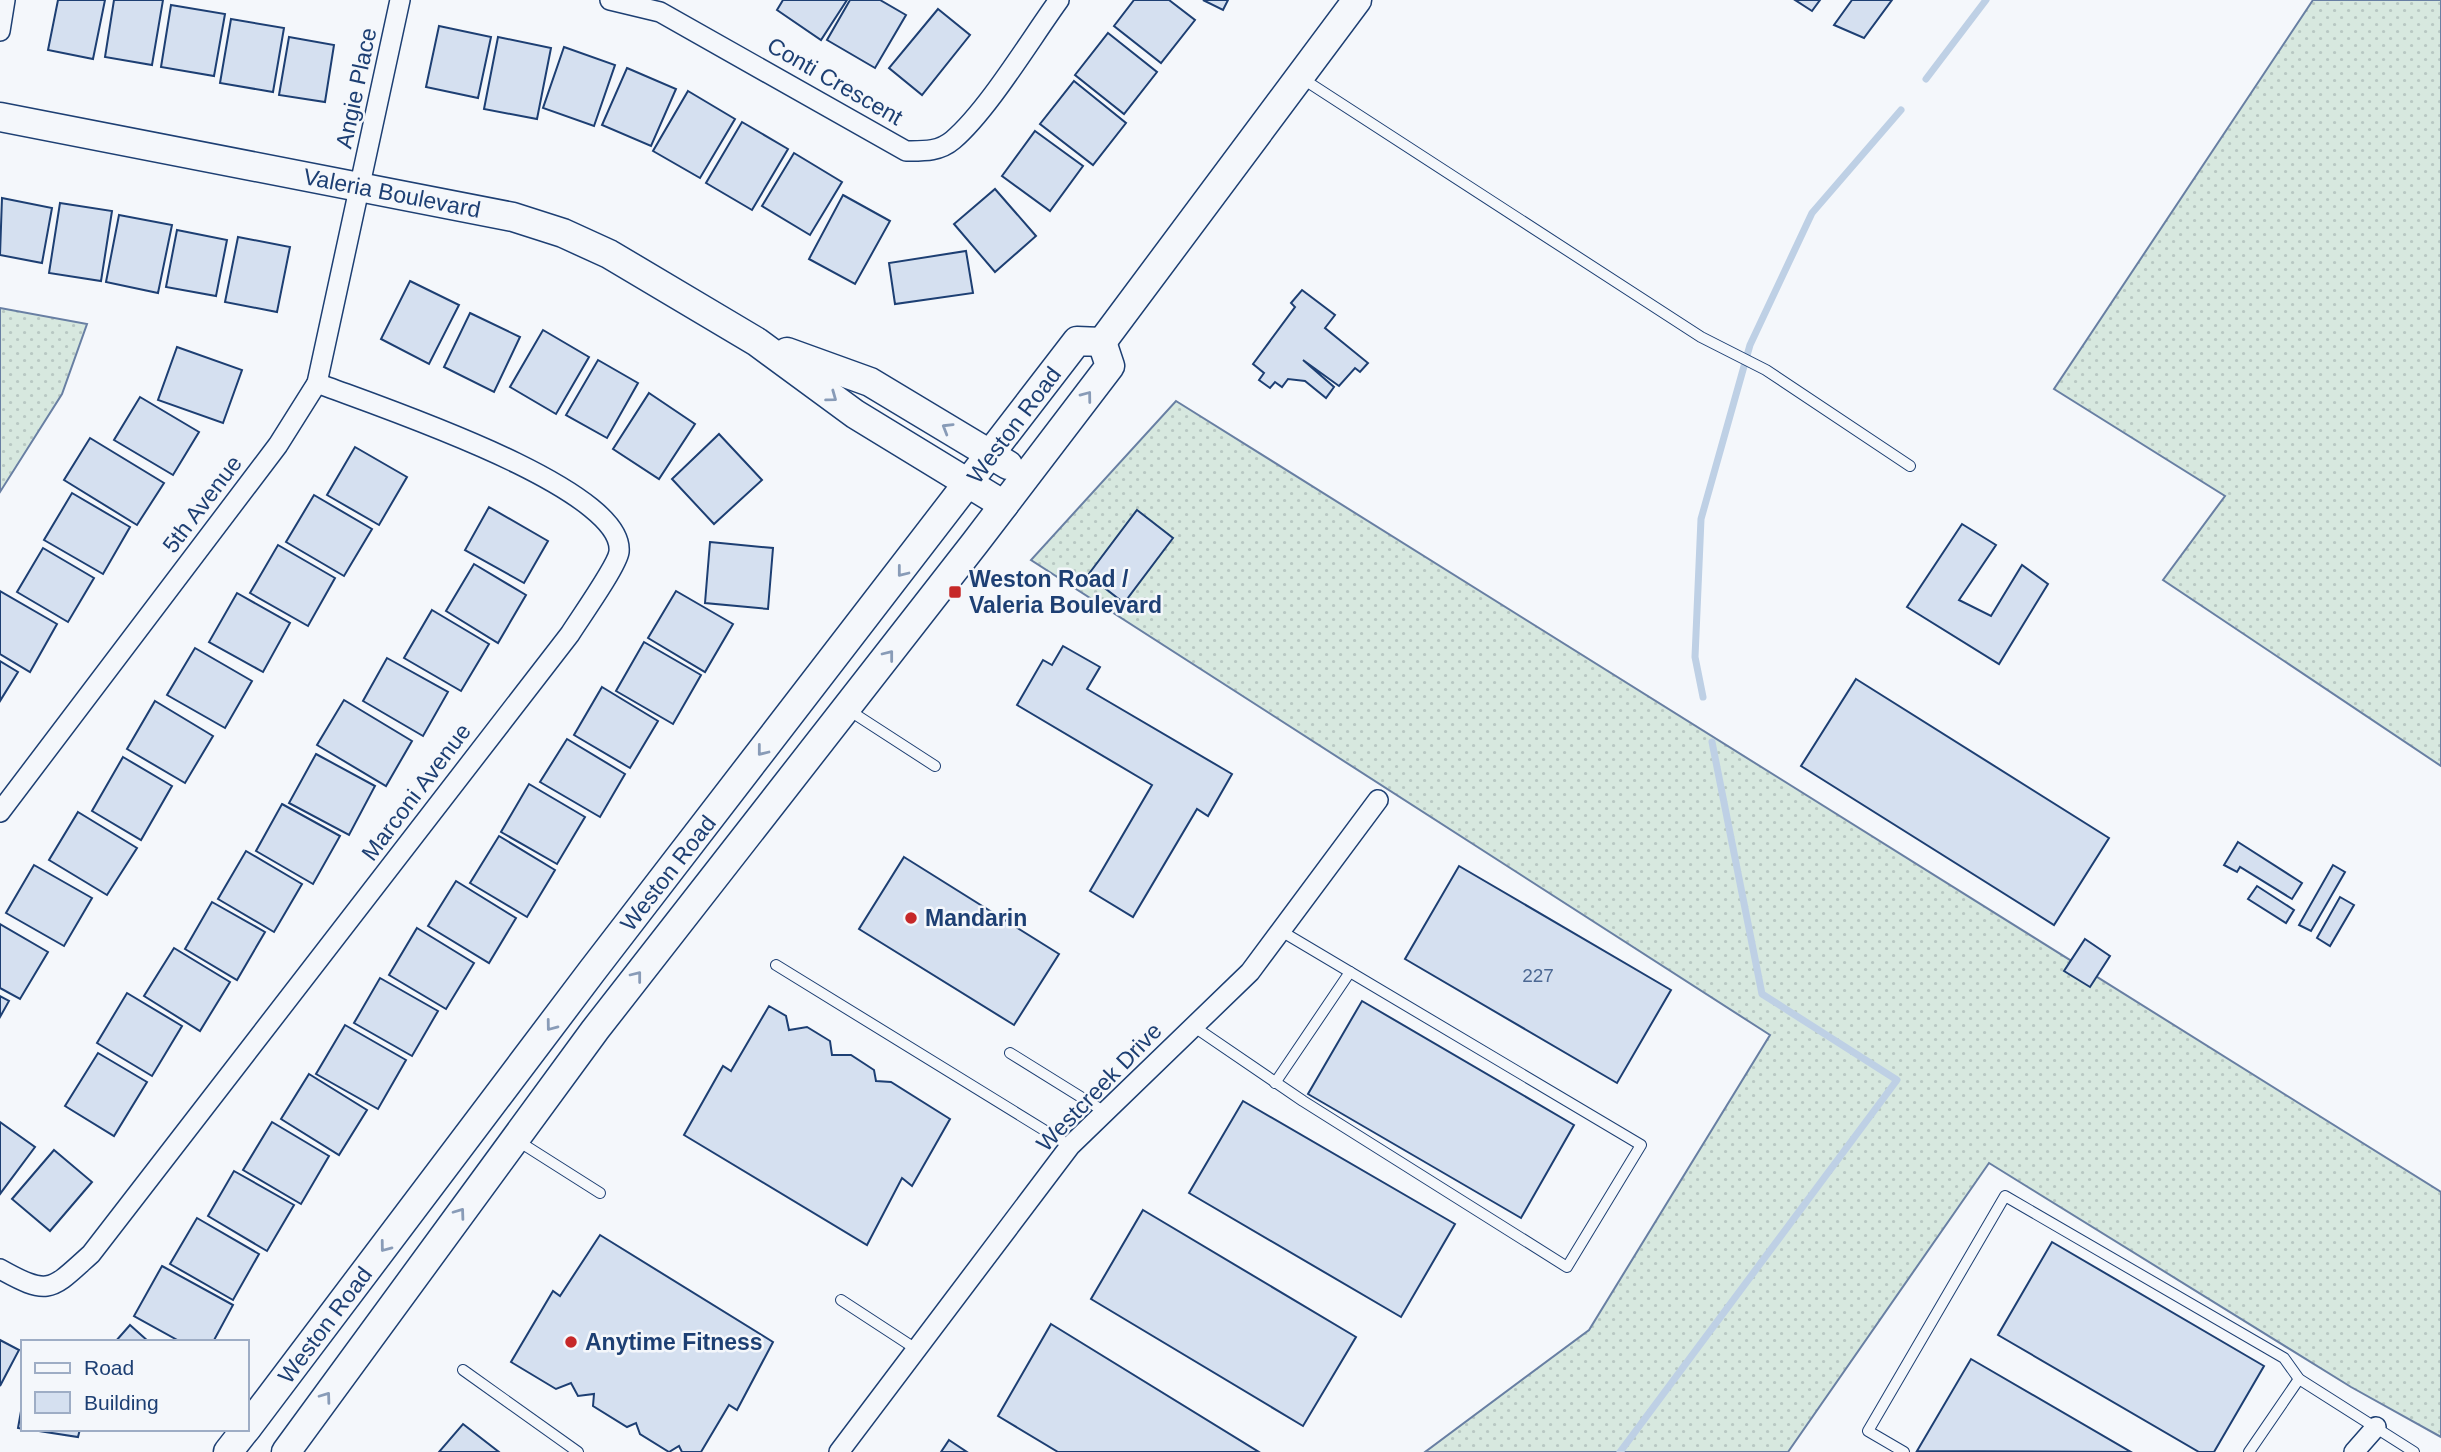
<svg xmlns="http://www.w3.org/2000/svg" width="2441" height="1452" font-family="Helvetica,sans-serif">
	<style>
		.grass { fill: url(#grass-dots); stroke: #687fa3; stroke-width: 2 }
		.lines { fill: none; stroke-linecap: round; stroke-linejoin: round }
		.stream { stroke: #bed0e5; stroke-width: 7 }
		.building { fill: #d5e0f0; stroke: #1d3f73; stroke-width: 2 }
		.lane-casing { stroke: #1d3f73; stroke-width: 12 }
		.street-casing { stroke: #1d3f73; stroke-width: 22 }
		.secondary-casing { stroke: #1d3f73; stroke-width: 31 }
		.lane { stroke: #f4f7fb; stroke-width: 10 }
		.street { stroke: #f4f7fb; stroke-width: 19 }
		.secondary { stroke: #f4f7fb; stroke-width: 28 }
		.oneway { stroke: #889bb7 }
		.poi-dot { fill: #c62828; stroke: #f4f7fb; stroke-width: 2.5 }
		.labels { text-anchor: middle; dominant-baseline: central; stroke-width: 5; stroke-linejoin: round; paint-order: stroke }
		.number-label { font-size: 19px; fill: #4b6792 }
		.street-label { font-size: 23px; fill: #1d3f73; stroke: #f4f7fb }
		.poi-label { font-size: 23px; font-weight: bold; fill: #1d3f73; stroke: #f4f7fb; text-anchor: start }
	</style>
	<defs>
		<pattern id="grass-dots" width="8" height="8" patternUnits="userSpaceOnUse" patternTransform="scale(1.75)"><rect width="8" height="8" fill="#d7e8df"/><path d="M2 2h.1M6 6h.1" fill="none" stroke="#b8c8c3" stroke-width="1.8" stroke-linecap="round"/></pattern>
	</defs>
	<rect width="100%" height="100%" fill="#f4f7fb"/>
	<g class="grass">
		<polygon points="2313,0 2441,0 2441,766 2163,580 2225,496 2054,389"/>
		<polygon points="0,308 87,324 62,394 0,492"/>
		<polygon points="1176,401 2441,1192 2441,1437 2351,1387 1989,1163 1788,1452 1425,1452 1589,1330 1770,1035 1031,560"/>
	</g>
	<g class="lines">
		<g class="stream">
			<polyline points="1926,79 1986,0"/>
			<polyline points="1703,697 1695,657 1701,519 1750,345 1812,213 1901,110"/>
			<polyline points="1620,1452 1897,1080 1762,994 1712,742"/>
		</g>
	</g>
	<g class="building">
		<polygon points="58,0 105,0 93,59 48,50"/>
		<polygon points="114,0 163,0 152,65 105,57"/>
		<polygon points="783,0 847,0 821,40 777,10"/>
		<polygon points="850,0 880,0 906,15 875,68 827,40"/>
		<polygon points="1134,0 1169,0 1195,20 1161,63 1114,26"/>
		<polygon points="1203,0 1228,0 1223,10"/>
		<polygon points="1795,0 1820,0 1812,11"/>
		<polygon points="1852,0 1892,0 1864,38 1834,25"/>
		<polygon points="171,5 225,14 214,76 161,67"/>
		<polygon points="938,9 970,35 922,95 889,68"/>
		<polygon points="231,19 284,28 273,92 220,83"/>
		<polygon points="439,26 491,37 478,98 426,87"/>
		<polygon points="1108,33 1157,72 1124,114 1075,75"/>
		<polygon points="289,37 334,45 325,102 279,95"/>
		<polygon points="498,37 551,48 537,119 484,109"/>
		<polygon points="564,47 615,65 594,126 543,108"/>
		<polygon points="627,68 676,89 651,146 602,125"/>
		<polygon points="1074,81 1126,123 1093,165 1040,124"/>
		<polygon points="688,91 735,119 700,178 653,151"/>
		<polygon points="742,122 788,149 752,210 706,183"/>
		<polygon points="1035,131 1083,166 1050,211 1002,176"/>
		<polygon points="794,153 842,182 810,235 762,206"/>
		<polygon points="995,189 1036,236 995,272 954,224"/>
		<polygon points="843,195 890,221 855,284 809,259"/>
		<polygon points="2,198 52,208 42,263 0,255"/>
		<polygon points="60,203 112,211 101,281 49,273"/>
		<polygon points="119,215 172,225 158,293 106,282"/>
		<polygon points="177,230 227,240 216,296 166,287"/>
		<polygon points="238,237 290,247 277,312 225,302"/>
		<polygon points="966,251 973,293 895,304 889,263"/>
		<polygon points="410,281 459,305 429,364 381,339"/>
		<polygon points="1302,290 1335,315 1325,328 1368,363 1360,372 1355,368 1339,386 1303,360 1334,387 1326,398 1305,381 1288,379 1282,387 1275,382 1270,388 1259,380 1264,373 1253,364 1295,307 1291,303"/>
		<polygon points="470,313 520,337 494,392 444,367"/>
		<polygon points="543,330 589,357 556,414 510,387"/>
		<polygon points="177,347 242,370 223,423 158,400"/>
		<polygon points="598,360 638,383 607,438 566,415"/>
		<polygon points="649,393 695,424 659,479 613,449"/>
		<polygon points="140,397 199,432 173,475 114,440"/>
		<polygon points="719,434 762,480 714,524 672,479"/>
		<polygon points="90,438 164,483 137,525 64,480"/>
		<polygon points="355,447 407,477 379,525 327,495"/>
		<polygon points="72,493 130,527 103,574 44,540"/>
		<polygon points="314,495 372,529 344,576 286,542"/>
		<polygon points="489,507 548,541 524,583 465,550"/>
		<polygon points="1137,510 1173,538 1124,603 1088,575"/>
		<polygon points="1962,524 1996,545 1959,600 1991,616 2022,565 2048,584 1999,664 1907,607"/>
		<polygon points="710,542 773,548 768,609 705,603"/>
		<polygon points="278,545 335,578 308,626 250,593"/>
		<polygon points="43,548 94,578 68,622 17,592"/>
		<polygon points="474,564 526,595 498,643 446,611"/>
		<polygon points="0,591 57,624 30,672 0,654"/>
		<polygon points="676,591 733,624 705,672 648,638"/>
		<polygon points="237,593 290,623 263,672 209,642"/>
		<polygon points="432,610 489,644 461,691 404,658"/>
		<polygon points="644,642 701,675 673,724 616,691"/>
		<polygon points="1063,646 1100,667 1087,689 1232,774 1208,816 1197,809 1133,917 1090,891 1152,785 1017,705 1043,660 1052,665"/>
		<polygon points="195,648 252,681 225,728 167,695"/>
		<polygon points="387,658 448,692 423,736 363,701"/>
		<polygon points="0,661 18,672 0,701"/>
		<polygon points="1856,679 2109,838 2054,925 1801,766"/>
		<polygon points="602,687 658,721 630,768 574,735"/>
		<polygon points="344,700 412,741 386,786 317,745"/>
		<polygon points="155,701 213,736 185,783 127,749"/>
		<polygon points="567,739 625,774 600,817 540,782"/>
		<polygon points="316,754 375,786 349,835 289,803"/>
		<polygon points="123,757 172,786 141,840 92,811"/>
		<polygon points="529,784 585,817 557,864 501,832"/>
		<polygon points="282,804 340,836 313,884 256,851"/>
		<polygon points="78,812 137,848 107,895 49,860"/>
		<polygon points="499,836 555,870 527,917 470,883"/>
		<polygon points="2238,842 2302,883 2292,899 2240,867 2237,872 2224,865"/>
		<polygon points="246,851 302,884 274,932 218,899"/>
		<polygon points="904,857 1059,954 1014,1025 859,929"/>
		<polygon points="34,865 92,898 64,946 6,913"/>
		<polygon points="2333,865 2345,872 2311,931 2299,925"/>
		<polygon points="1459,866 1671,990 1617,1083 1405,959"/>
		<polygon points="456,881 516,918 489,963 428,926"/>
		<polygon points="2257,886 2294,910 2286,923 2248,899"/>
		<polygon points="2340,897 2354,905 2330,946 2317,938"/>
		<polygon points="212,902 265,932 237,980 185,949"/>
		<polygon points="0,924 48,952 20,999 0,988"/>
		<polygon points="417,928 474,963 446,1009 389,975"/>
		<polygon points="2085,939 2110,956 2090,987 2064,971"/>
		<polygon points="174,948 230,982 200,1031 144,996"/>
		<polygon points="380,978 438,1011 412,1056 354,1023"/>
		<polygon points="127,993 182,1026 152,1076 97,1043"/>
		<polygon points="0,996 9,1001 0,1017"/>
		<polygon points="1362,1001 1574,1125 1521,1218 1308,1094"/>
		<polygon points="769,1006 786,1016 789,1030 807,1027 830,1041 832,1055 851,1055 874,1070 876,1081 891,1082 950,1119 912,1186 902,1178 867,1245 684,1135 723,1066 731,1071"/>
		<polygon points="345,1025 406,1060 378,1109 316,1074"/>
		<polygon points="98,1053 147,1082 114,1136 65,1106"/>
		<polygon points="309,1074 367,1110 339,1155 281,1119"/>
		<polygon points="1243,1101 1455,1224 1401,1317 1189,1193"/>
		<polygon points="0,1122 35,1147 0,1194"/>
		<polygon points="272,1122 329,1156 301,1204 243,1170"/>
		<polygon points="54,1150 92,1182 50,1231 12,1199"/>
		<polygon points="234,1171 294,1205 267,1251 208,1216"/>
		<polygon points="1143,1210 1356,1337 1303,1426 1091,1299"/>
		<polygon points="197,1218 259,1254 233,1300 170,1264"/>
		<polygon points="600,1235 773,1342 737,1410 729,1405 701,1452 682,1452 679,1446 669,1452 640,1434 636,1423 627,1427 593,1406 594,1394 578,1396 571,1383 556,1389 511,1362 553,1291 560,1296"/>
		<polygon points="2052,1242 2264,1366 2214,1452 2199,1452 1998,1335"/>
		<polygon points="162,1266 233,1305 213,1342 181,1342 134,1316"/>
		<polygon points="1051,1324 1259,1452 1058,1452 998,1416"/>
		<polygon points="130,1325 149,1342 115,1342"/>
		<polygon points="0,1340 19,1350 0,1386"/>
		<polygon points="1971,1359 2131,1452 1917,1451"/>
		<polygon points="23,1400 23,1429 18,1428"/>
		<polygon points="463,1424 499,1452 439,1452"/>
		<polygon points="26,1429 80,1429 78,1437"/>
		<polygon points="949,1440 967,1452 941,1452"/>
	</g>
	<g class="lines">
		<defs>
			<g id="lane">
				<polyline points="1303,79 1701,337 1766,370 1910,466"/>
				<polyline points="847,709 935,766"/>
				<polyline points="776,965 1070,1146"/>
				<polyline points="1193,1026 1303,1101 1567,1267 1641,1145 1281,931"/>
				<polyline points="1010,1053 1105,1112"/>
				<polyline points="1275,1083 1350,972"/>
				<polyline points="518,1141 600,1193"/>
				<polyline points="841,1300 916,1349"/>
				<polyline points="463,1370 578,1452"/>
				<polyline points="1904,1452 1868,1431 2005,1196 2284,1358 2299,1379 2414,1452"/>
				<polyline points="2249,1452 2299,1379"/>
			</g>
			<g id="street">
				<path d="M610,0l50,12 246,139c17,0 33,1 47,-11 35,-30 77,-100 106,-140"/>
				<polyline points="0,31 5,0"/>
				<polyline points="0,812 278,445 317,383 400,0"/>
				<path d="M0,1269c50,28 51,21 91,-15l479,-620c10,-16 47,-68 49,-82 7,-65 -248,-148 -302,-169"/>
				<polyline points="839,1452 1070,1146 1250,972 1378,800"/>
				<polyline points="2354,1452 2376,1427"/>
			</g>
			<g id="secondary">
				<polyline points="0,117 513,217 563,233 609,254 757,342 855,414 1004,505"/>
				<polyline points="1102,342 1357,0"/>
				<polyline points="787,352 870,382 1008,465"/>
				<polyline points="247,1428 592,971 1077,341 1102,342"/>
				<polyline points="228,1452 246,1429"/>
				<polyline points="286,1452 595,1030 975,543 1110,366 1102,342"/>
			</g>
		</defs>
		<use href="#lane" class="lane-casing"/>
		<use href="#street" class="street-casing"/>
		<use href="#secondary" class="secondary-casing"/>
		<use href="#lane" class="lane"/>
		<use href="#street" class="street"/>
		<use href="#secondary" class="secondary"/>
	</g>
	<defs><path id="oneway-chevron" d="M-2-3.5L2.5 0L-2 3.5" fill="none" stroke-width="1.6" stroke-linecap="round" stroke-linejoin="round" transform="scale(1.75)"/></defs>
	<g class="oneway">
		<use href="#oneway-chevron" transform="translate(1087 396) rotate(-53)"/>
		<use href="#oneway-chevron" transform="translate(832 397) rotate(36)"/>
		<use href="#oneway-chevron" transform="translate(947 428) rotate(-149)"/>
		<use href="#oneway-chevron" transform="translate(902 572) rotate(128)"/>
		<use href="#oneway-chevron" transform="translate(889 655) rotate(-52)"/>
		<use href="#oneway-chevron" transform="translate(762 751) rotate(128)"/>
		<use href="#oneway-chevron" transform="translate(637 976) rotate(-52)"/>
		<use href="#oneway-chevron" transform="translate(551 1026) rotate(127)"/>
		<use href="#oneway-chevron" transform="translate(460 1213) rotate(-54)"/>
		<use href="#oneway-chevron" transform="translate(385 1247) rotate(127)"/>
		<use href="#oneway-chevron" transform="translate(326 1397) rotate(-54)"/>
	</g>
	<g class="poi-dot">
		<rect x="948" y="585" width="14" height="14" rx="3.5"/>
		<circle cx="911" cy="918" r="7"/>
		<circle cx="571" cy="1342" r="7"/>
	</g>
	<g class="labels">
		<g class="number-label">
			<text x="1538" y="975">227</text>
		</g>
		<g class="street-label">
			<text transform="translate(835 81) rotate(30)">Conti Crescent</text>
			<text transform="translate(356 88) rotate(-78)">Angie Place</text>
			<text transform="translate(392 193) rotate(11)">Valeria Boulevard</text>
			<text transform="translate(1014 425) rotate(-53)">Weston Road</text>
			<text transform="translate(202 504) rotate(-53)">5th Avenue</text>
			<text transform="translate(416 792) rotate(-53)">Marconi Avenue</text>
			<text transform="translate(668 873) rotate(-52)">Weston Road</text>
			<text transform="translate(1099 1087) rotate(-46)">Westcreek Drive</text>
			<text transform="translate(325 1325) rotate(-53)">Weston Road</text>
		</g>
		<g class="poi-label">
			<text x="969" y="579">Weston Road /<tspan x="969" dy="26">Valeria Boulevard</tspan></text>
			<text x="925" y="918">Mandarin</text>
			<text x="585" y="1342">Anytime Fitness</text>
		</g>
	</g>
	<rect x="21" y="1340" width="228" height="91" fill="#f4f7fb" stroke="#9eadc5" stroke-width="2"/>
	<rect x="35" y="1363" width="35" height="10" fill="#f4f7fb" stroke="#9eadc5" stroke-width="2"/>
	<text x="84" y="1375" font-size="21" fill="#1d3f73">Road</text>
	<rect x="35" y="1392" width="35" height="21" fill="#d5e0f0" stroke="#9eadc5" stroke-width="2"/>
	<text x="84" y="1410" font-size="21" fill="#1d3f73">Building</text>
</svg>
